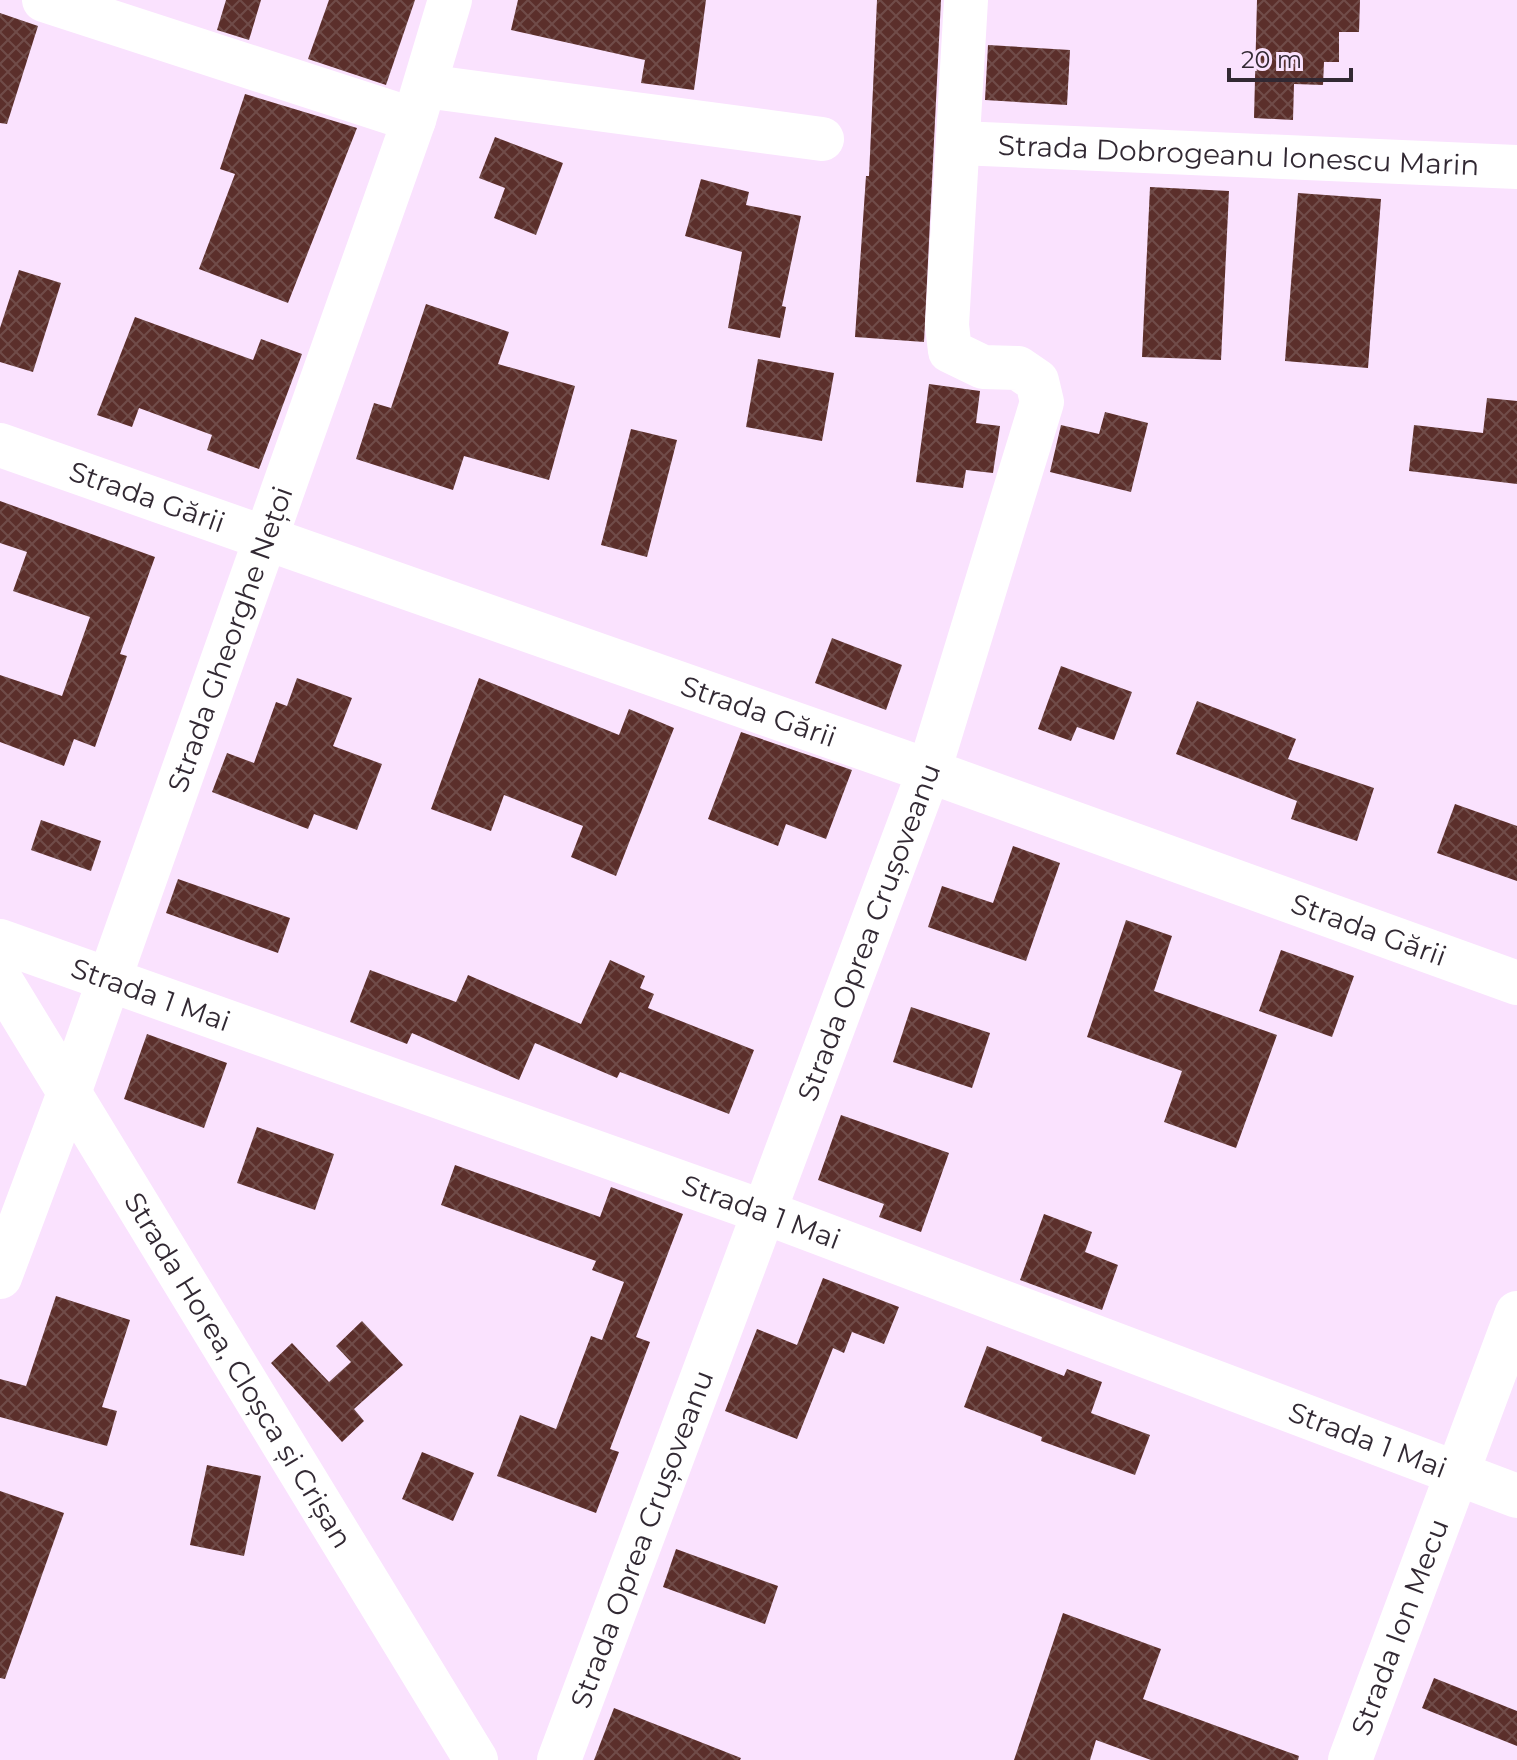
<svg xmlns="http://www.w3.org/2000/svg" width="1517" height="1760" font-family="Montserrat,sans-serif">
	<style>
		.building { fill: url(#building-cross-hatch) }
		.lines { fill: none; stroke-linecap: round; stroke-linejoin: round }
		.minor { stroke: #fff; stroke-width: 44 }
		.labels { text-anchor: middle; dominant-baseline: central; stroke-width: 8; stroke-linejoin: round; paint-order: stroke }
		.street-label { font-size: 28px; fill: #322933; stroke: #fae2fe }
	</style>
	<defs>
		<pattern id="building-cross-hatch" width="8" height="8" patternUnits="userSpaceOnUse" patternTransform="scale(2)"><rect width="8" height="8" fill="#5b2f2b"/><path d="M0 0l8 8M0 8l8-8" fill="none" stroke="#704c49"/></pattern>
	</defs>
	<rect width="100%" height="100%" fill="#fae2fe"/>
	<g class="building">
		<polygon points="226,0 261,0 249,40 217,30"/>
		<polygon points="329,0 415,0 386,85 308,59"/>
		<polygon points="518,0 706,0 694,90 641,83 645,60 511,30"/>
		<polygon points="877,0 941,0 924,342 855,337 866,176 869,176"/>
		<polygon points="1257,0 1360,0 1359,32 1339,32 1339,62 1324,62 1323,85 1294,84 1293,120 1254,118"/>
		<polygon points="0,13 38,26 7,124 0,123"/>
		<polygon points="988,45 1070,50 1067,105 985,100"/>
		<polygon points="245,94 357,128 288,303 199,269 235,174 220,169"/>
		<polygon points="495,137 563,163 536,235 494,218 505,188 479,178"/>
		<polygon points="701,179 749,192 746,205 801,216 782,306 786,307 780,338 728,328 742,252 685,236"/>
		<polygon points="1150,187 1229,191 1221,360 1142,357"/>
		<polygon points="1298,193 1381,199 1368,368 1285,361"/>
		<polygon points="19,270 61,283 33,372 0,362 0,328"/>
		<polygon points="426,304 509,332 498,364 575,386 549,480 464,456 453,490 356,459 374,403 391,408"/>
		<polygon points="135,317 253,360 261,339 302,354 259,469 207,450 212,435 139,408 132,427 97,415"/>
		<polygon points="758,359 834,373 822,441 746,427"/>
		<polygon points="929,384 980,391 976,423 1000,426 993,473 966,470 963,488 916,482"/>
		<polygon points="1487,398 1517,401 1517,484 1409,471 1414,425 1483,433"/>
		<polygon points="1105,412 1148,423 1131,492 1050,472 1061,425 1099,434"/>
		<polygon points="631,429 677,440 647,557 601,545"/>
		<polygon points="0,501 155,557 120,654 127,656 95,747 74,739 64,766 0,742 0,675 62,696 90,617 13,591 27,552 0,543"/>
		<polygon points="832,638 902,665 886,710 815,683"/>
		<polygon points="1061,666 1132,692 1114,740 1077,727 1071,741 1038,729"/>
		<polygon points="297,678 352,698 333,746 382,764 357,830 314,814 308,829 212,792 227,753 254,763 276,702 287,706"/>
		<polygon points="479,678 619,735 629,709 674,728 616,876 571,857 583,826 504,795 491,831 431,809"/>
		<polygon points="1197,701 1296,739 1288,759 1374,788 1357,841 1291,819 1297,801 1176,754"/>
		<polygon points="741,732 852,770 826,839 786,824 778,846 708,819"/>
		<polygon points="1455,804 1517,826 1517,881 1437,853"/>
		<polygon points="41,820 101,841 91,871 31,850"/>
		<polygon points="1013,846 1060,863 1026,961 928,927 942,886 993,903"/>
		<polygon points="178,879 290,918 278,953 166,913"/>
		<polygon points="1126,920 1172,936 1154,991 1277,1035 1236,1148 1164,1122 1182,1071 1087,1037"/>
		<polygon points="1281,950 1354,976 1332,1037 1259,1011"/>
		<polygon points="610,960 645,976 640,988 654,994 648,1008 754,1050 729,1114 620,1072 617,1078 535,1043 519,1080 412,1033 407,1044 350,1022 370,970 456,1002 468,975 581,1024"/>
		<polygon points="911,1007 990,1033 972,1088 893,1062"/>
		<polygon points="147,1034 227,1063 204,1128 124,1099"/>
		<polygon points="841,1115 949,1153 921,1232 879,1217 884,1204 818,1180"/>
		<polygon points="257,1127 334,1154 315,1210 237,1183"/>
		<polygon points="455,1165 600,1217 611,1187 683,1214 636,1337 650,1342 610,1449 619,1452 596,1513 497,1476 520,1415 556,1429 591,1336 602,1340 624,1282 592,1270 596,1261 441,1205"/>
		<polygon points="1044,1214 1092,1232 1085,1252 1118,1265 1102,1310 1020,1280"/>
		<polygon points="823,1278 899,1307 884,1344 852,1332 844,1353 833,1348 797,1439 725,1411 757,1329 797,1345"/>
		<polygon points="56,1296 130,1320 102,1407 117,1411 107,1446 0,1417 0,1379 26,1386"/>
		<polygon points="362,1321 403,1365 354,1409 364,1421 342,1442 271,1363 292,1343 329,1382 351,1362 336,1346"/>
		<polygon points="987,1346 1064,1376 1067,1369 1102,1382 1091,1413 1150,1435 1135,1475 1041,1441 1042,1437 964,1407"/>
		<polygon points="422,1452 474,1473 453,1521 402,1499"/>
		<polygon points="207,1465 261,1476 244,1556 190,1545"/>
		<polygon points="0,1491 64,1513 5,1679 0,1678"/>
		<polygon points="676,1549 778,1586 765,1624 663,1587"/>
		<polygon points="1063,1613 1161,1649 1143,1699 1299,1756 1298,1760 1151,1760 1096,1740 1090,1760 1014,1760"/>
		<polygon points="1434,1678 1517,1711 1517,1746 1422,1708"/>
		<polygon points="614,1708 741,1758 740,1760 594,1760"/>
	</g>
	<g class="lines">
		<g class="minor">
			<polyline points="44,0 414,120"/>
			<polyline points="425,86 822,139"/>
			<path id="s1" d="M959,143l558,24"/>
			<path id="s2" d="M0,445l929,326 588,212"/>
			<path id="s3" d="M0,941l764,271 753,284"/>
			<path id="s4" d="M0,979l476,781"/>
			<path id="s5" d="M0,1277l69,-184 345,-973 36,-120"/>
			<path id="s6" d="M559,1760l370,-989 113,-369 -5,-21 -19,-13 -35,-1 -33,-16 -3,-26 19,-325"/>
			<path id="s7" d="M1350,1760l167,-447"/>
		</g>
	</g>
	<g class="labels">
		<g class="street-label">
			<text stroke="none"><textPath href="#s1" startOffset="280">Strada Dobrogeanu Ionescu Marin</textPath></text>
			<text stroke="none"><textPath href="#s2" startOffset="156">Strada Gării</textPath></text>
			<text stroke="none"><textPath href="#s5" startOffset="678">Strada Gheorghe Nețoi</textPath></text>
			<text stroke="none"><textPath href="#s2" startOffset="804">Strada Gării</textPath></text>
			<text stroke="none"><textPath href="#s2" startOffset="1452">Strada Gării</textPath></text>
			<text stroke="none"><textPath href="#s6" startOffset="884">Strada Oprea Crușoveanu</textPath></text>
			<text stroke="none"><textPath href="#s3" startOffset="160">Strada 1 Mai</textPath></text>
			<text stroke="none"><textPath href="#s3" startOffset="808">Strada 1 Mai</textPath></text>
			<text stroke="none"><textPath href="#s4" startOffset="458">Strada Horea, Cloșca și Crișan</textPath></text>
			<text stroke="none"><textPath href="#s3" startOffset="1456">Strada 1 Mai</textPath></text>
			<text stroke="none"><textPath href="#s6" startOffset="236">Strada Oprea Crușoveanu</textPath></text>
			<text stroke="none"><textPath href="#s7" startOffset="142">Strada Ion Mecu</textPath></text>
		</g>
	</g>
	<path d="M1229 68v12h122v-12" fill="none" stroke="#322933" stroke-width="4"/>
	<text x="1241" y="68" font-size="24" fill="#322933" stroke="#fae2fe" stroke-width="6" paint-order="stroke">20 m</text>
</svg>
